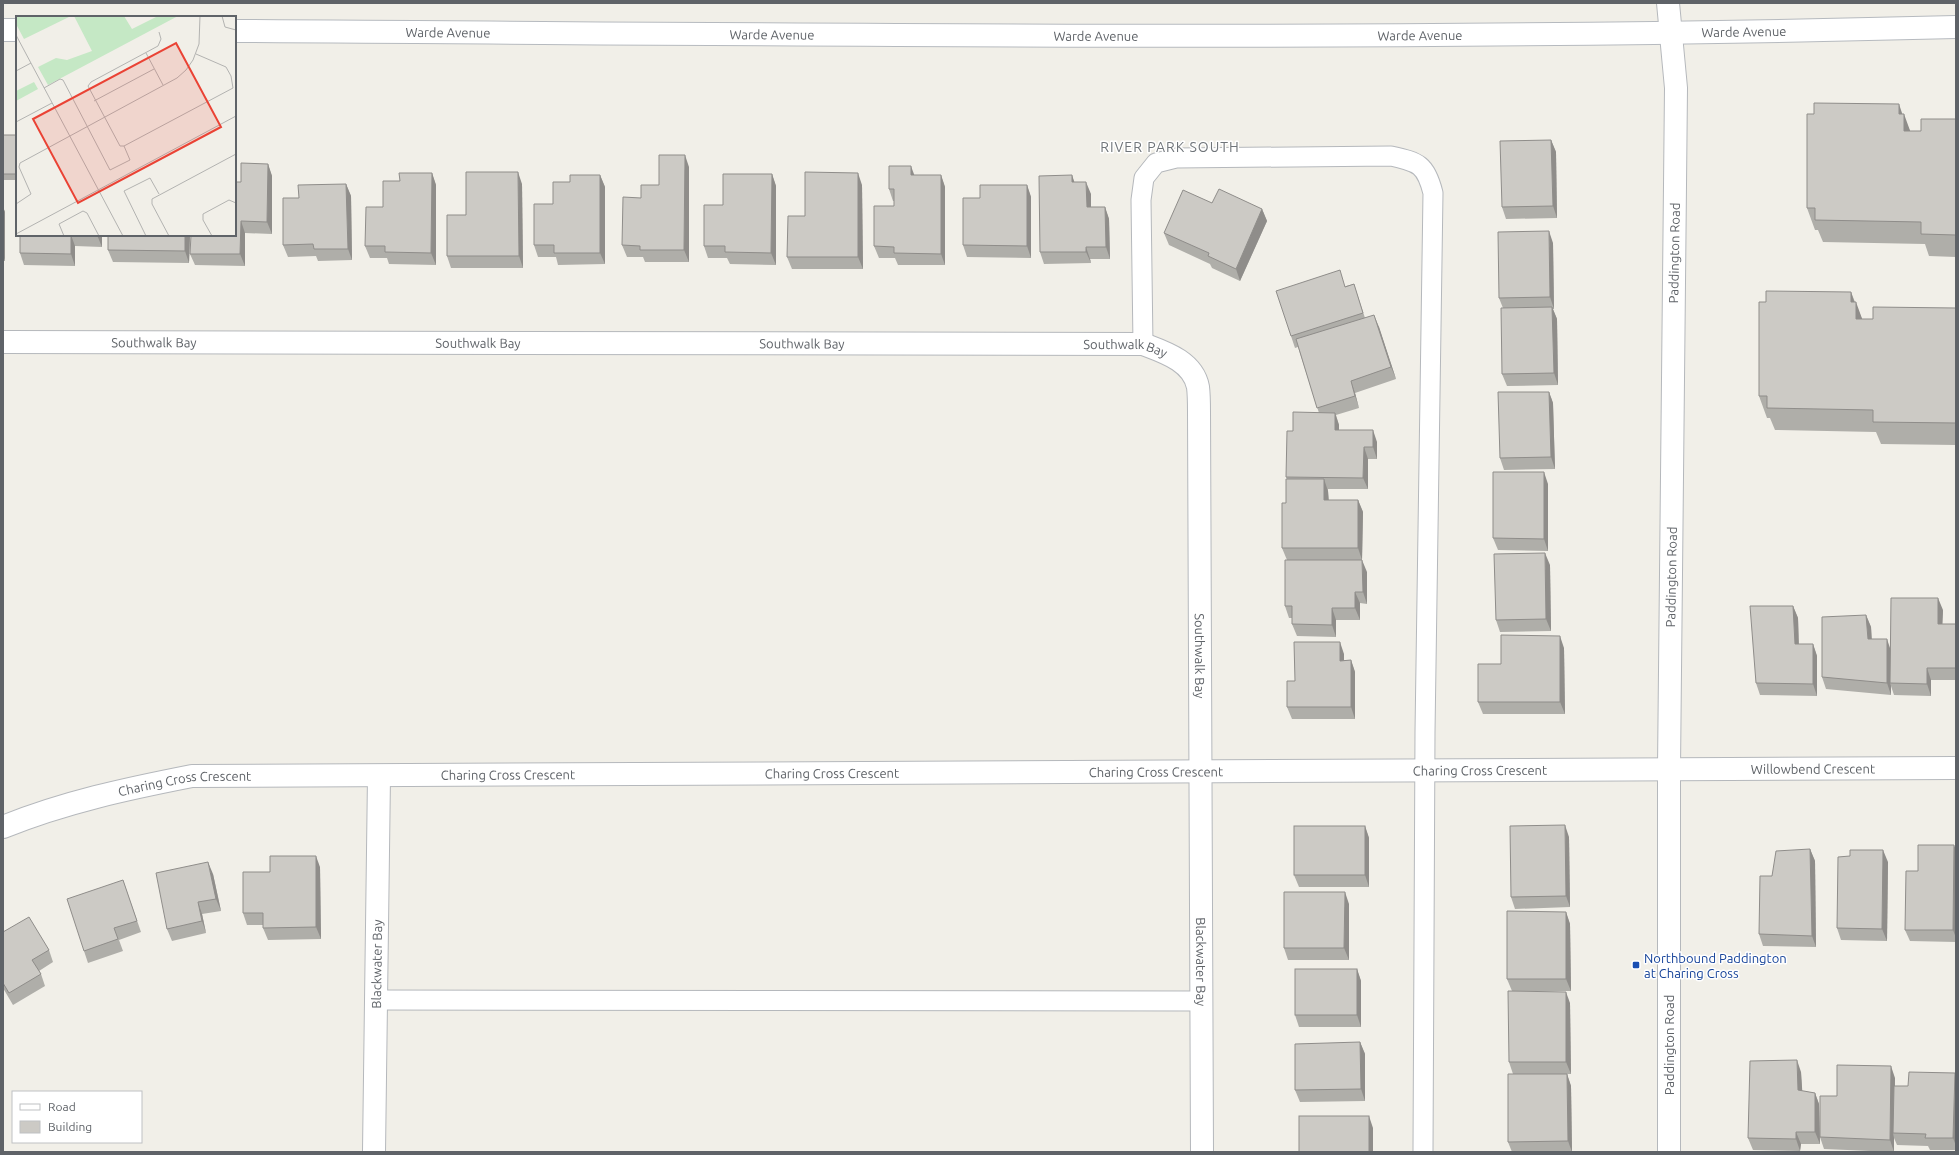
<svg xmlns="http://www.w3.org/2000/svg" width="1959" height="1155" font-family="Ubuntu,sans-serif">
	<style>
		.lines { fill: none; stroke-linecap: round; stroke-linejoin: round }
		.service-casing { stroke: #b5b8bc; stroke-width: 21 }
		.minor-casing { stroke: #b5b8bc; stroke-width: 24 }
		.tertiary-casing { stroke: #b5b8bc; stroke-width: 24 }
		.secondary-casing { stroke: #b6babf; stroke-width: 24 }
		.service { stroke: #fff; stroke-width: 19 }
		.minor { stroke: #fff; stroke-width: 22 }
		.tertiary { stroke: #fff; stroke-width: 22 }
		.secondary { stroke: #fff; stroke-width: 22 }
		.wall { fill: #afaea9 }
		.shaded-wall { fill: #8f8d8a }
		.building { fill: #cccac5; stroke: #8f8d8a }
		.transit-dot { fill: #1a4fb4; stroke: #fff; stroke-width: 1.5 }
		.labels { text-anchor: middle; dominant-baseline: central; stroke-width: 3; stroke-linejoin: round; paint-order: stroke }
		.street-label { font-size: 13px; fill: #5f6368; stroke: #fff }
		.transit-label { font-size: 13px; fill: #164399; stroke: #fff; text-anchor: start }
		.neighbourhood-label { font-size: 14px; letter-spacing: 1px; fill: #70757a; stroke: #fff }
		.inset-road { fill: none; stroke: #b3b3b1; stroke-width: 1 }
		.view { fill: #ea4335; fill-opacity: 0.15; stroke: #ea4335; stroke-width: 2 }
		.inset-edge { fill: none; stroke: #5f6368; stroke-width: 2 }
	</style>
	<rect width="100%" height="100%" fill="#f1efe8"/>
	<g class="lines">
		<defs>
			<g id="service">
				<path d="M1143,344l-2,-144 3,-22 12,-15 20,-5 215,-2c28,6 35,9 42,37l-8,539 -2,420"/>
				<polyline points="376,1000 1201,1001"/>
			</g>
			<g id="minor">
				<path id="s1" d="M3,342l1140,2c21,8 50,17 55,43 1,8 1,17 1,25l3,740"/>
				<path id="s2" d="M3,827c62,-25 123,-38 189,-51l1764,-8"/>
				<path id="s3" d="M374,1152l5,-376"/>
			</g>
			<polyline id="tertiary" points="1668,3 1676,88 1669,768 1669,1152"/>
			<g id="secondary">
				<polyline points="3,30 17,30"/>
				<path id="s4" d="M235,31c574,3 1148,11 1721,-4"/>
			</g>
		</defs>
		<use href="#service" class="service-casing"/>
		<use href="#minor" class="minor-casing"/>
		<use href="#tertiary" class="tertiary-casing"/>
		<use href="#secondary" class="secondary-casing"/>
		<use href="#service" class="service"/>
		<use href="#minor" class="minor"/>
		<use href="#tertiary" class="tertiary"/>
		<use href="#secondary" class="secondary"/>
	</g>
	<g class="wall">
		<polygon points="1902,114 1910,131 1921,131 1956,119 1956,257 1929,256 1925,244 1823,242 1818,230 1815,230 1807,208"/>
		<rect x="3" y="135" width="14" height="45"/>
		<polygon points="1551,140 1556,152 1557,218 1506,219 1502,207"/>
		<polygon points="268,164 272,176 272,234 245,233 245,266 195,265 190,254 241,182"/>
		<polygon points="689,167 689,262 645,262 643,257 627,257 622,245 659,185"/>
		<polygon points="432,173 436,185 436,265 389,264 387,258 370,258 365,246 383,207 400,181"/>
		<polygon points="772,174 776,186 776,265 730,264 727,258 708,258 704,246 723,205"/>
		<polygon points="600,175 605,187 605,264 558,265 556,257 538,257 534,245 553,204 570,182"/>
		<polygon points="914,175 941,175 945,187 945,265 898,265 895,258 879,258 874,246 894,206 894,201 893,201 889,189"/>
		<polygon points="1072,175 1074,182 1091,194 1091,207 1105,207 1109,219 1110,259 1090,259 1091,263 1044,264 1040,252"/>
		<polygon points="346,184 351,196 352,260 318,261 316,256 288,257 283,245 299,198"/>
		<polygon points="522,184 523,268 451,268 447,256 466,215"/>
		<polygon points="862,185 863,269 792,269 787,257 805,216"/>
		<polygon points="1027,185 1031,197 1031,258 967,257 963,245 980,198"/>
		<polygon points="1212,203 1262,209 1267,221 1240,281 1212,268 1210,264 1169,245 1164,233"/>
		<polygon points="3,207 5,212 5,261 3,261"/>
		<polygon points="20,235 102,235 102,247 75,246 75,266 24,265 20,253"/>
		<polygon points="108,235 190,235 189,263 113,262 108,250"/>
		<polygon points="1553,243 1554,309 1553,309 1557,319 1558,385 1507,386 1502,374 1503,308 1499,298"/>
		<polygon points="1354,284 1365,318 1379,327 1396,379 1355,393 1359,408 1336,415 1339,425 1339,430 1377,442 1377,459 1368,459 1368,489 1328,489 1328,491 1329,500 1358,500 1363,512 1362,560 1287,560 1282,548 1286,503 1287,479 1286,477 1293,431 1319,413 1298,347 1295,348 1291,336 1346,286"/>
		<polygon points="1851,292 1855,302 1862,319 1873,319 1956,308 1956,445 1881,444 1876,432 1775,430 1770,418 1767,418 1759,396 1766,302"/>
		<polygon points="1549,392 1553,403 1555,469 1504,470 1500,458"/>
		<polygon points="1548,484 1548,551 1498,550 1493,538"/>
		<polygon points="1550,565 1551,631 1500,632 1496,620"/>
		<polygon points="1367,572 1367,604 1360,603 1360,620 1336,620 1336,637 1297,636 1292,624 1292,618 1289,618 1285,606"/>
		<polygon points="1793,606 1798,618 1799,644 1813,644 1817,656 1817,696 1760,695 1756,683"/>
		<polygon points="1943,610 1942,624 1956,624 1956,680 1931,680 1931,696 1894,695 1891,686 1891,695 1826,689 1822,677 1866,615 1871,627 1872,639 1890,649"/>
		<polygon points="1564,648 1565,714 1483,714 1478,702 1501,664"/>
		<polygon points="1344,654 1344,660 1351,660 1355,672 1355,719 1292,719 1287,707 1295,681"/>
		<polygon points="1365,826 1369,838 1369,887 1299,887 1294,875"/>
		<polygon points="1569,837 1570,907 1515,909 1511,897"/>
		<polygon points="1810,849 1815,861 1816,947 1763,946 1759,934 1772,876"/>
		<polygon points="1956,850 1956,942 1910,941 1905,930 1918,871"/>
		<polygon points="1888,862 1887,941 1841,940 1837,928"/>
		<polygon points="320,867 321,939 268,940 263,928 263,925 247,925 243,913 270,872"/>
		<polygon points="213,874 221,911 202,914 206,933 172,941 167,929"/>
		<polygon points="123,880 141,932 119,940 123,951 88,963 84,951"/>
		<polygon points="1349,904 1349,960 1288,960 1284,948"/>
		<polygon points="1566,912 1570,924 1571,991 1512,991 1507,979"/>
		<polygon points="3,932 49,950 53,962 39,971 41,974 45,986 13,1005 3,988"/>
		<polygon points="1357,969 1361,981 1361,1027 1299,1027 1295,1015"/>
		<polygon points="1570,1003 1571,1074 1513,1074 1509,1062"/>
		<polygon points="1360,1042 1365,1054 1365,1101 1300,1102 1295,1090"/>
		<polygon points="1801,1072 1802,1091 1815,1093 1819,1104 1820,1144 1801,1144 1800,1151 1753,1150 1748,1138"/>
		<polygon points="1567,1074 1571,1086 1572,1152 1512,1152 1508,1142"/>
		<polygon points="1956,1076 1956,1150 1930,1150 1928,1146 1897,1145 1894,1138 1894,1152 1824,1149 1820,1137 1837,1096 1895,1078 1895,1086 1908,1086"/>
	</g>
	<g class="shaded-wall">
		<polygon points="1899,104 1904,119 1904,114 1912,136 1904,131 1899,114"/>
		<polygon points="1551,140 1556,152 1557,218 1553,206"/>
		<polygon points="685,155 689,167 689,262 684,250"/>
		<polygon points="268,164 272,176 272,234 267,222"/>
		<polygon points="911,166 915,177 911,175"/>
		<polygon points="518,172 522,184 523,268 519,256"/>
		<polygon points="432,173 436,185 436,265 431,253"/>
		<polygon points="858,173 862,185 863,269 858,257"/>
		<polygon points="772,174 776,186 776,265 771,253"/>
		<polygon points="600,175 605,187 605,264 600,253"/>
		<polygon points="941,175 945,187 945,265 941,254"/>
		<polygon points="1072,175 1076,187 1072,182"/>
		<polygon points="1086,182 1091,194 1091,219 1087,207"/>
		<polygon points="346,184 351,196 352,260 348,249"/>
		<polygon points="1027,185 1031,197 1031,258 1027,246"/>
		<polygon points="3,207 5,212 5,261 3,255"/>
		<polygon points="1105,207 1109,219 1110,259 1106,247"/>
		<polygon points="1262,209 1267,221 1240,281 1236,269"/>
		<polygon points="241,221 245,233 245,266 240,254"/>
		<polygon points="1549,231 1553,243 1554,309 1550,297"/>
		<polygon points="71,235 75,246 75,266 71,254"/>
		<polygon points="97,235 102,235 102,247"/>
		<polygon points="185,235 190,235 189,263 185,251"/>
		<polygon points="1086,247 1090,259 1091,263 1086,252"/>
		<polygon points="1851,292 1856,307 1856,302 1864,324 1856,319 1851,302"/>
		<polygon points="1552,307 1557,319 1558,385 1554,373"/>
		<polygon points="1374,315 1379,327 1396,379 1391,367"/>
		<polygon points="1351,381 1355,393 1359,408 1355,396"/>
		<polygon points="1549,392 1553,403 1555,469 1551,457"/>
		<polygon points="1335,413 1339,425 1339,442 1335,430"/>
		<polygon points="1373,430 1377,442 1377,459 1373,447"/>
		<polygon points="1364,447 1368,459 1368,489 1363,478"/>
		<polygon points="1544,472 1548,484 1548,551 1544,539"/>
		<polygon points="1324,479 1328,491 1329,512 1324,500"/>
		<polygon points="1358,500 1363,512 1362,560 1358,548"/>
		<polygon points="1545,553 1550,565 1551,631 1546,619"/>
		<polygon points="1362,560 1367,572 1367,604 1363,592"/>
		<polygon points="1355,592 1360,603 1360,620 1355,608"/>
		<polygon points="1938,598 1943,610 1942,636 1938,624"/>
		<polygon points="1793,606 1798,618 1799,656 1795,644"/>
		<polygon points="1332,608 1336,620 1336,637 1332,625"/>
		<polygon points="1866,615 1871,627 1872,651 1868,639"/>
		<polygon points="1560,636 1564,648 1565,714 1560,702"/>
		<polygon points="1887,639 1891,651 1890,683 1891,686 1891,695 1887,683"/>
		<polygon points="1340,642 1344,654 1344,672 1340,661"/>
		<polygon points="1813,644 1817,656 1817,696 1813,684"/>
		<polygon points="1351,660 1355,672 1355,719 1351,707"/>
		<polygon points="1927,668 1931,680 1931,696 1927,684"/>
		<polygon points="1565,825 1569,837 1570,907 1566,896"/>
		<polygon points="1365,826 1369,838 1369,887 1365,875"/>
		<polygon points="1954,845 1956,850 1956,938 1953,930"/>
		<polygon points="1810,849 1815,861 1816,947 1812,936"/>
		<polygon points="1883,850 1888,862 1887,941 1882,929"/>
		<polygon points="316,856 320,867 321,939 316,927"/>
		<polygon points="208,862 213,874 221,911 216,899"/>
		<polygon points="1345,892 1349,904 1349,960 1344,948"/>
		<polygon points="198,902 202,914 206,933 202,921"/>
		<polygon points="1566,912 1570,924 1571,991 1566,979"/>
		<polygon points="1357,969 1361,981 1361,1027 1357,1015"/>
		<polygon points="1566,992 1570,1003 1571,1074 1566,1062"/>
		<polygon points="1360,1042 1365,1054 1365,1101 1361,1089"/>
		<polygon points="1797,1060 1801,1072 1803,1102 1798,1090"/>
		<polygon points="1891,1066 1895,1078 1894,1133 1893,1133 1894,1138 1894,1152 1890,1140"/>
		<polygon points="1955,1073 1956,1076 1956,1146 1953,1138"/>
		<polygon points="1567,1074 1571,1086 1572,1152 1568,1141"/>
		<polygon points="1815,1093 1819,1104 1820,1144 1815,1132"/>
		<polygon points="1369,1116 1373,1128 1373,1152 1369,1152"/>
		<polygon points="1796,1132 1801,1144 1800,1151 1796,1139"/>
	</g>
	<g class="building">
		<polygon points="1814,103 1899,104 1899,114 1904,114 1904,131 1921,131 1921,119 1956,119 1956,235 1921,234 1921,222 1815,220 1815,208 1807,208 1807,114 1814,114"/>
		<rect x="3" y="135" width="14" height="39"/>
		<polygon points="1551,140 1553,206 1502,207 1500,141"/>
		<polygon points="659,155 685,155 684,250 640,250 640,246 622,245 623,197 641,198 641,185 659,185"/>
		<polygon points="241,163 268,164 267,222 241,221 240,254 190,254 191,235 235,235 235,182 241,182"/>
		<polygon points="889,166 911,166 911,175 941,175 941,254 894,253 894,247 874,246 874,206 894,206 894,189 889,189"/>
		<polygon points="466,172 518,172 519,256 447,256 447,215 466,215"/>
		<polygon points="805,172 858,173 858,257 787,257 788,216 805,216"/>
		<polygon points="399,173 432,173 431,253 385,252 385,246 365,246 366,207 383,207 383,181 400,181"/>
		<polygon points="723,174 772,174 771,253 725,252 725,246 704,246 704,205 723,205"/>
		<polygon points="570,175 600,175 600,253 554,253 554,245 534,245 534,204 553,204 553,182 570,182"/>
		<polygon points="1072,175 1072,182 1086,182 1087,207 1105,207 1106,247 1086,247 1086,252 1040,252 1039,176"/>
		<polygon points="346,184 348,249 314,249 313,244 283,245 283,198 299,198 298,185"/>
		<polygon points="980,185 1027,185 1027,246 963,245 963,198 980,198"/>
		<polygon points="1219,189 1262,209 1236,269 1208,256 1209,253 1164,233 1183,190 1212,203"/>
		<polygon points="1549,231 1550,297 1499,298 1498,232"/>
		<polygon points="20,235 71,235 71,254 20,253"/>
		<polygon points="108,235 185,235 185,251 108,250"/>
		<polygon points="1340,270 1345,287 1354,284 1363,313 1291,336 1276,291"/>
		<polygon points="1766,291 1851,292 1851,302 1856,302 1856,319 1873,319 1873,307 1956,308 1956,423 1873,422 1873,410 1767,408 1767,396 1759,396 1759,302 1766,302"/>
		<polygon points="1552,307 1554,373 1502,374 1501,308"/>
		<polygon points="1374,315 1391,367 1351,381 1355,396 1317,408 1296,339"/>
		<polygon points="1498,392 1549,392 1551,457 1500,458"/>
		<polygon points="1293,412 1335,413 1335,430 1373,430 1373,447 1364,447 1363,478 1286,477 1287,431 1293,431"/>
		<polygon points="1493,472 1544,472 1544,539 1493,538"/>
		<polygon points="1286,479 1324,479 1324,500 1358,500 1358,548 1282,548 1282,503 1286,503"/>
		<polygon points="1545,553 1546,619 1496,620 1494,554"/>
		<polygon points="1285,560 1362,560 1363,592 1355,592 1355,608 1332,608 1332,625 1292,624 1292,606 1285,606"/>
		<polygon points="1891,598 1938,598 1938,624 1956,624 1956,668 1927,668 1927,684 1890,683"/>
		<polygon points="1750,606 1793,606 1795,644 1813,644 1813,684 1756,683"/>
		<polygon points="1866,615 1868,639 1887,639 1887,683 1822,677 1822,617"/>
		<polygon points="1501,635 1560,636 1560,702 1478,702 1478,664 1501,664"/>
		<polygon points="1294,642 1340,642 1340,661 1351,660 1351,707 1287,707 1287,681 1295,681"/>
		<polygon points="1565,825 1566,896 1511,897 1510,826"/>
		<rect x="1294" y="826" width="71" height="49"/>
		<polygon points="1918,845 1954,845 1953,930 1905,930 1906,871 1918,871"/>
		<polygon points="1810,849 1812,936 1759,934 1760,876 1772,876 1776,851"/>
		<polygon points="1850,850 1883,850 1882,929 1837,928 1838,857 1850,856"/>
		<polygon points="270,856 316,856 316,927 263,928 263,913 243,913 243,872 270,872"/>
		<polygon points="208,862 216,899 198,902 202,921 167,929 156,873"/>
		<polygon points="123,880 137,921 114,928 118,939 84,951 67,899"/>
		<polygon points="1284,892 1345,892 1344,948 1284,948"/>
		<polygon points="1507,911 1566,912 1566,979 1507,979"/>
		<polygon points="29,917 49,950 32,960 41,974 9,993 3,983 3,932"/>
		<rect x="1295" y="969" width="62" height="46"/>
		<polygon points="1508,991 1566,992 1566,1062 1509,1062"/>
		<polygon points="1360,1042 1361,1089 1295,1090 1295,1044"/>
		<polygon points="1797,1060 1798,1090 1815,1093 1815,1132 1796,1132 1796,1139 1748,1138 1750,1061"/>
		<polygon points="1837,1065 1891,1066 1890,1140 1820,1137 1820,1096 1837,1096"/>
		<polygon points="1909,1072 1955,1073 1953,1138 1925,1138 1926,1134 1893,1133 1894,1086 1908,1086"/>
		<polygon points="1508,1074 1567,1074 1568,1141 1508,1142"/>
		<rect x="1299" y="1116" width="70" height="36"/>
	</g>
	<rect class="transit-dot" x="1632" y="961" width="8" height="8" rx="2"/>
	<g class="labels">
		<g class="street-label">
			<text stroke="none"><textPath href="#s4" startOffset="213">Warde Avenue</textPath></text>
			<text stroke="none"><textPath href="#s4" startOffset="1509">Warde Avenue</textPath></text>
			<text stroke="none"><textPath href="#s4" startOffset="537">Warde Avenue</textPath></text>
			<text stroke="none"><textPath href="#s4" startOffset="861">Warde Avenue</textPath></text>
			<text stroke="none"><textPath href="#s4" startOffset="1185">Warde Avenue</textPath></text>
			<text transform="translate(1674 253) rotate(-89)">Paddington Road</text>
			<text stroke="none"><textPath href="#s1" startOffset="151">Southwalk Bay</textPath></text>
			<text stroke="none"><textPath href="#s1" startOffset="475">Southwalk Bay</textPath></text>
			<text stroke="none"><textPath href="#s1" startOffset="799">Southwalk Bay</textPath></text>
			<text stroke="none"><textPath href="#s1" startOffset="1123">Southwalk Bay</textPath></text>
			<text transform="translate(1671 577) rotate(-89)">Paddington Road</text>
			<text stroke="none"><textPath href="#s1" startOffset="1482">Southwalk Bay</textPath></text>
			<text stroke="none"><textPath href="#s2" startOffset="1817">Willowbend Crescent</textPath></text>
			<text stroke="none"><textPath href="#s2" startOffset="1484">Charing Cross Crescent</textPath></text>
			<text stroke="none"><textPath href="#s2" startOffset="1160">Charing Cross Crescent</textPath></text>
			<text stroke="none"><textPath href="#s2" startOffset="836">Charing Cross Crescent</textPath></text>
			<text stroke="none"><textPath href="#s2" startOffset="512">Charing Cross Crescent</textPath></text>
			<text stroke="none"><textPath href="#s2" startOffset="188">Charing Cross Crescent</textPath></text>
			<text stroke="none"><textPath href="#s1" startOffset="1788">Blackwater Bay</textPath></text>
			<text stroke="none"><textPath href="#s3" startOffset="188">Blackwater Bay</textPath></text>
			<text transform="translate(1669 1045) rotate(-90)">Paddington Road</text>
		</g>
		<g class="transit-label">
			<text x="1644" y="958">Northbound Paddington<tspan x="1644" dy="15">at Charing Cross</tspan></text>
		</g>
		<g class="neighbourhood-label">
			<text x="1170" y="147">RIVER PARK SOUTH</text>
		</g>
	</g>
	<g transform="translate(16 16)">
		<rect width="220" height="220" fill="#f1efe8"/>
		<path d="M0,0h55l-47,23 -8,-15zM58,0h50l8,13 26,-13h20l-130,69 -10,-18 18,-9 11,2 25,-9zM18,66l4,7 -22,12v-10z" fill="#c5e8c5"/>
		<path class="inset-road" d="M206,0l3,11 11,3M143,16l2,7 -3,7 -67,36 -3,4 32,60h4l109,-58 -2,-12 -5,-9 -30,-13M0,19l107,201M130,37l17,32M0,55l15,-8M28,72l16,-9 3,1 47,90 20,-10 -6,-14M78,85l60,-32M0,106l36,-19M0,188l15,-10 -12,-27 1,-4 157,-85 9,-8 7,-10 6,-16 1,-28M0,218l220,-118M48,220l-5,-12 24,-13 4,2 12,23M130,220l-22,-45 26,-13 9,16M153,220l-17,-32v-5l84,-45M196,220l-9,-16v-6l26,-14 7,3"/>
		<path class="view" d="M160,27l45,84 -143,76 -45,-84z"/>
		<rect width="220" height="220" class="inset-edge"/>
	</g>
	<rect width="1959" height="1155" fill="none" stroke="#5f6368" stroke-width="8"/>
	<rect x="12" y="1091" width="130" height="52" fill="#ffffff" stroke="#bfc1c3"/>
	<rect x="20" y="1104" width="20" height="6" fill="#ffffff" stroke="#bfc1c3"/>
	<text x="48" y="1111" font-size="12" fill="#5f6368">Road</text>
	<rect x="20" y="1121" width="20" height="12" fill="#cccac5" stroke="#bfc1c3"/>
	<text x="48" y="1131" font-size="12" fill="#5f6368">Building</text>
</svg>
